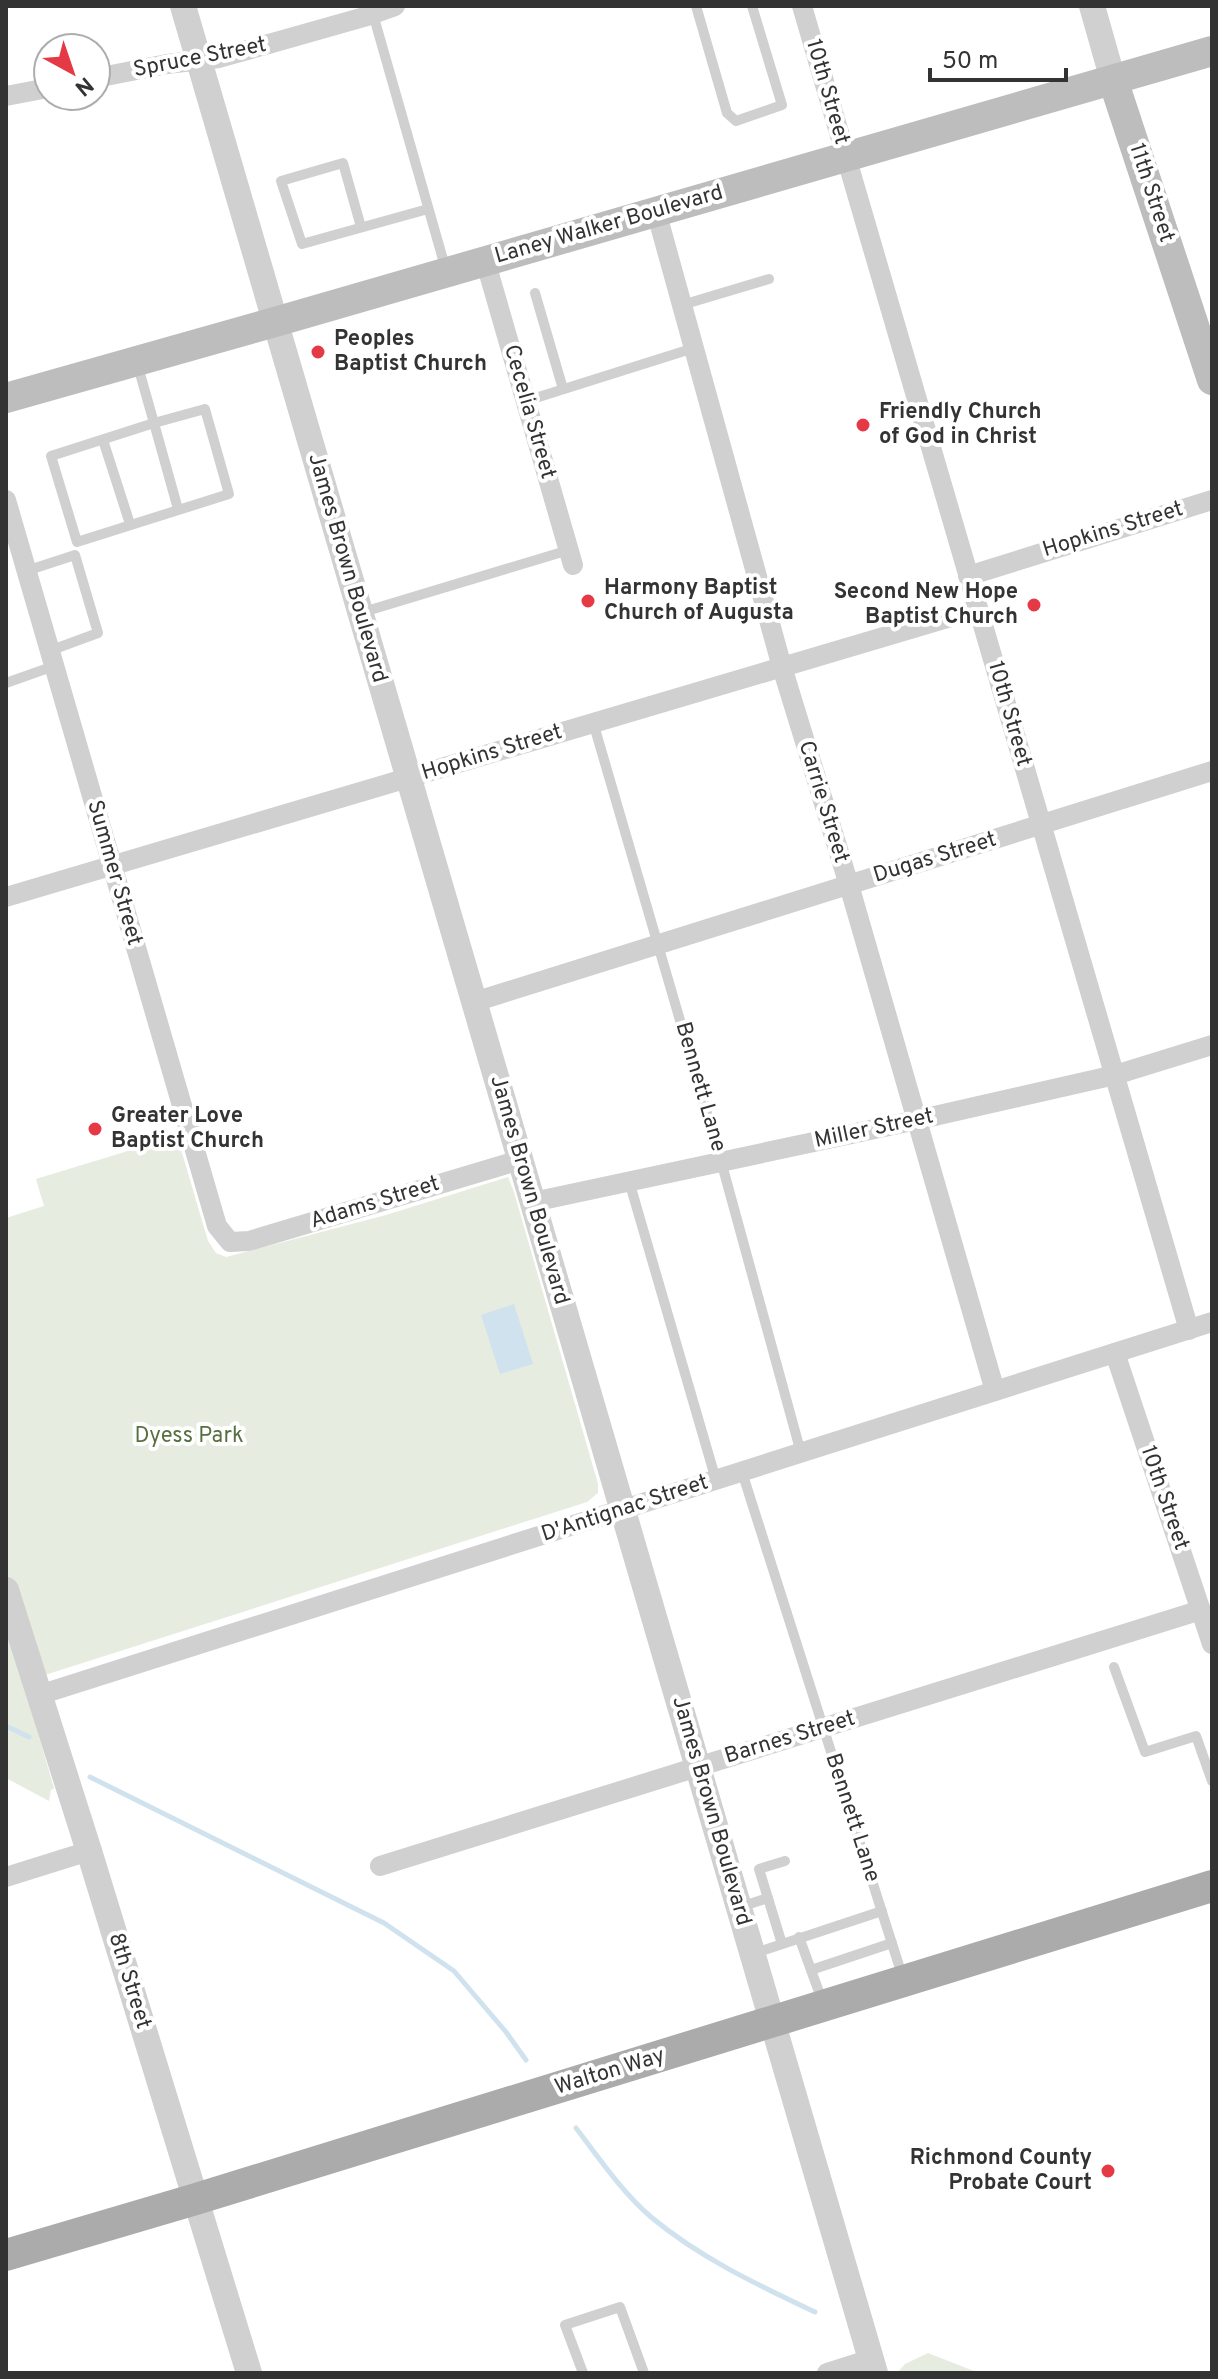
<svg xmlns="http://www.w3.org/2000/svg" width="1218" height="2379" font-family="Overpass,sans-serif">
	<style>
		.green { fill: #e6ecdf }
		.water { fill: #cfe2ee }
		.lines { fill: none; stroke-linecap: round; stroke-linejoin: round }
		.stream { stroke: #cfe2ee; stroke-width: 5 }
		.service { stroke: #d0d0d0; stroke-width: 10 }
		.minor { stroke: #d0d0d0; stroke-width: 20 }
		.tertiary { stroke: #d0d0d0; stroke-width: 26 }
		.secondary { stroke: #bdbdbd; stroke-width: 30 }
		.primary { stroke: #ababab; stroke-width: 32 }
		.poi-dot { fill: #e63946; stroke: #fff; stroke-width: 3 }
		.labels { text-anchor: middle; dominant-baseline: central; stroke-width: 8; stroke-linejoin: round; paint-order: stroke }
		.street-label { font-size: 22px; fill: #333; stroke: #fff }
		.poi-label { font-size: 22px; font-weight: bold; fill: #333; stroke: #fff; text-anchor: start }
		.park-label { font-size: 22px; fill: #56703f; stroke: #fff }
	</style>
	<rect width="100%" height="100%" fill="#fff"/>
	<g class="green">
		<polygon points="177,1136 208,1241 216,1253 226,1257 386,1215 508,1177 514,1192 598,1484 598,1493 587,1502 23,1682 54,1788 51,1790 49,1801 6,1778 6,1218 44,1206 36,1179"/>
		<polygon points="928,2353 979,2373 897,2373 905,2364"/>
	</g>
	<polygon class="water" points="514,1304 533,1364 500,1374 481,1315"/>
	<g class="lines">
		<g class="stream">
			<polyline points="6,1726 29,1737"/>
			<polyline points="90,1777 384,1923 454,1971 506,2032 526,2060"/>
			<path d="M576,2128c23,30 46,64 75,89 49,41 107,68 164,95"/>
		</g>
		<g class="service">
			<polyline points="696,6 727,113 736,121 782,105 752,6"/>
			<polyline points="373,14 446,270"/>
			<polyline points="361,227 343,163 281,181 302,244 428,209"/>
			<polyline points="535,293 563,389"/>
			<polyline points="682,305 769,279"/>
			<polyline points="137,363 154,423 205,409 229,494 77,542 51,456 154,423 178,509"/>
			<polyline points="526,401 694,348"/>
			<polyline points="103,440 130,524"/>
			<polyline points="26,571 75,555 98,633 49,651"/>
			<polyline points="360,613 569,550"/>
			<polyline points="6,683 54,666"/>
			<polyline points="593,722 721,1161 801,1453"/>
			<polyline points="629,1181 716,1480"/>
			<polyline points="742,1472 902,1975"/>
			<polyline points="1114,1667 1145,1752 1196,1736 1212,1781"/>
			<polyline points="740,1907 768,1898"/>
			<polyline points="799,1937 823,2003"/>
			<polyline points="782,1944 759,1869 785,1861"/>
			<polyline points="755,1953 882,1911"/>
			<polyline points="811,1970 892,1943"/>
			<polyline points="583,2373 565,2325 620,2307 644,2373"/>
		</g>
		<g class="minor">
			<polyline points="802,6 1189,1330"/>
			<polyline points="96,78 167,64 219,58 364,17 395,6"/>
			<polyline points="6,96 48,88"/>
			<polyline points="656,211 782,667 849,885 995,1391"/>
			<polyline points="485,260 573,565"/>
			<polyline points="6,500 217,1226 230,1242 249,1241 520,1160"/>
			<polyline points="968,576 1212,500"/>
			<polyline points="6,897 978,609"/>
			<polyline points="474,1002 1212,771"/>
			<polyline points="533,1202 917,1120 1115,1075 1212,1045"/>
			<polyline points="1115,1353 1212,1644"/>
			<polyline points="39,1695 1212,1322"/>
			<polyline points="380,1866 1201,1610"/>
			<polyline points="6,1877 89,1851"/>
			<polyline points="827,2373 871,2359"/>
		</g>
		<g class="tertiary">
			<polyline points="183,6 875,2373"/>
			<polyline points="1092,6 1113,80"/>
			<polyline points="6,1590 89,1851 249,2373"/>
		</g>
		<g class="secondary">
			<polyline points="1113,80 1212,380"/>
			<polyline points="6,398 275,322 1212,51"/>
		</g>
		<polyline class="primary" points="6,2255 196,2199 1212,1886"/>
	</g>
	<g class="poi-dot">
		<circle cx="318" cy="352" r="8"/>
		<circle cx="863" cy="425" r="8"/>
		<circle cx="588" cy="601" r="8"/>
		<circle cx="1034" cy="605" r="8"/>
		<circle cx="95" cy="1129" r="8"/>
		<circle cx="1108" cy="2171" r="8"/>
	</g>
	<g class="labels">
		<g class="street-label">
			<text transform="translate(200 58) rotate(-11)">Spruce Street</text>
			<text transform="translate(827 92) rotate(74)">10th Street</text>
			<text transform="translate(1151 193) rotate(72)">11th Street</text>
			<text transform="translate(609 225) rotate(-16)">Laney Walker Boulevard</text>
			<text transform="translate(529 412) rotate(74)">Cecelia Street</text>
			<text transform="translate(1113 530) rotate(-17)">Hopkins Street</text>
			<text transform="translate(347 568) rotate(74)">James Brown Boulevard</text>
			<text transform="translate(1009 714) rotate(74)">10th Street</text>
			<text transform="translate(492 753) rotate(-17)">Hopkins Street</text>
			<text transform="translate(823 802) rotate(73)">Carrie Street</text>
			<text transform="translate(935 858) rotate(-17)">Dugas Street</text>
			<text transform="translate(114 873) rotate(74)">Summer Street</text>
			<text transform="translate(700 1087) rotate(74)">Bennett Lane</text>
			<text transform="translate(874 1129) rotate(-12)">Miller Street</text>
			<text transform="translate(529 1190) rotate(74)">James Brown Boulevard</text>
			<text transform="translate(375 1203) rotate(-17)">Adams Street</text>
			<text transform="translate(1164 1498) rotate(71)">10th Street</text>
			<text transform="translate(625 1509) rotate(-18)">D'Antignac Street</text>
			<text transform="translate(790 1738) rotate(-17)">Barnes Street</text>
			<text transform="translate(711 1811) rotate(74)">James Brown Boulevard</text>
			<text transform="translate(852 1818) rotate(72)">Bennett Lane</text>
			<text transform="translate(129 1981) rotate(73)">8th Street</text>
			<text transform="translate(610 2072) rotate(-17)">Walton Way</text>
		</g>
		<g class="poi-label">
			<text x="334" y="339">Peoples<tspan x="334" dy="25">Baptist Church</tspan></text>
			<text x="879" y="412">Friendly Church<tspan x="879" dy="25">of God in Christ</tspan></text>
			<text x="604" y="588">Harmony Baptist<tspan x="604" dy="25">Church of Augusta</tspan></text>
			<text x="1018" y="592" text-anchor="end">Second New Hope<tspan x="1018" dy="25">Baptist Church</tspan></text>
			<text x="111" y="1116">Greater Love<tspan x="111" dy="25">Baptist Church</tspan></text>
			<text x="1092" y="2158" text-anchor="end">Richmond County<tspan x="1092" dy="25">Probate Court</tspan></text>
		</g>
		<g class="park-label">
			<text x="189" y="1436">Dyess Park</text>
		</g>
	</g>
	<rect width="1218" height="2379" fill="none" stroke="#333333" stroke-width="16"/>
	<g transform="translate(72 72) rotate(140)"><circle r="38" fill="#ffffff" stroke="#adadad" stroke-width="2"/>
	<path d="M0-6L14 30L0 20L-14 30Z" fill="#e63946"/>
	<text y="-12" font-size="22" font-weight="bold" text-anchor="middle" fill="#333333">N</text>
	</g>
	<path d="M930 68v12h136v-12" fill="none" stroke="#333333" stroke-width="4"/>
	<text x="942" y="68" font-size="24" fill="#333333" stroke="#ffffff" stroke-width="6" paint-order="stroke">50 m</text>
</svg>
